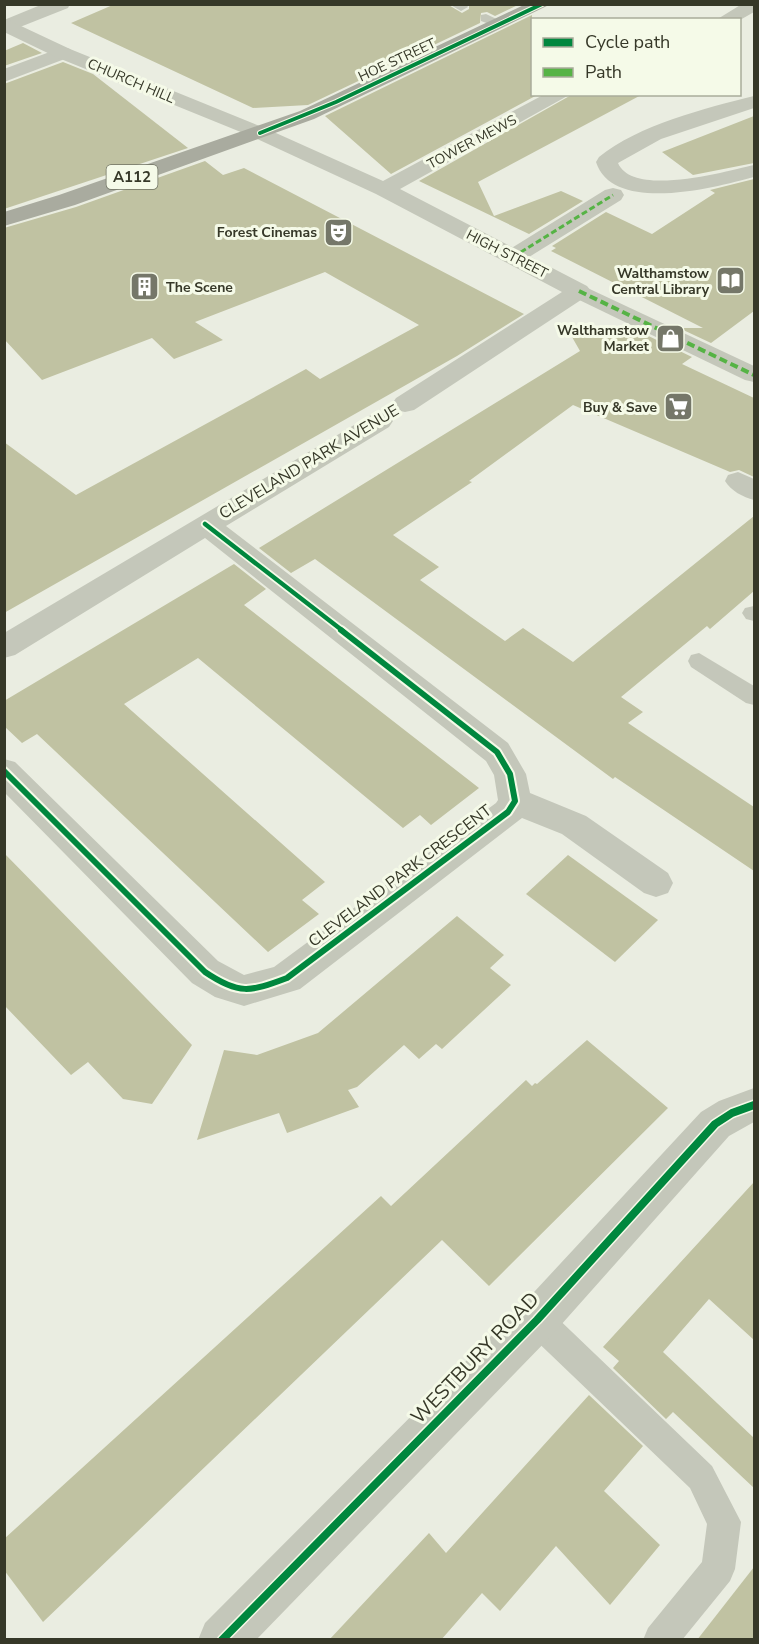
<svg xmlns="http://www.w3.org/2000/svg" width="759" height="1644" font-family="'Nunito Sans',sans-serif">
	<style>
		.building { fill: #c0c2a2 }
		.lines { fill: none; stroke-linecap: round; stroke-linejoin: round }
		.service { fill: #c4c7ba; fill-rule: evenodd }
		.pedestrian { fill: #c4c7ba; fill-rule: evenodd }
		.minor { fill: #c4c7ba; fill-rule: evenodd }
		.tertiary { fill: #c4c7ba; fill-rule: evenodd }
		.primary { fill: #a9ab9f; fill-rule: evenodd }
		.quiet-far1 { stroke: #56b345; stroke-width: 3; stroke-dasharray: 6 3; stroke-linecap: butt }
		.quiet { stroke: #56b345; stroke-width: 4; stroke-dasharray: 8 4; stroke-linecap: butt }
		.cycleway-far3-casing { stroke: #f5fae8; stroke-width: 6 }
		.cycleway-far2-casing { stroke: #f5fae8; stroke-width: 8 }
		.cycleway-far1-casing { stroke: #f5fae8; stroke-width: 10 }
		.cycleway-casing { stroke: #f5fae8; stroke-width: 11 }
		.cycleway-far3 { stroke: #00873e; stroke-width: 4 }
		.cycleway-far2 { stroke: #00873e; stroke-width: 4.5 }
		.cycleway-far1 { stroke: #00873e; stroke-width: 6 }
		.cycleway { stroke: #00873e; stroke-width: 8 }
		.labels { text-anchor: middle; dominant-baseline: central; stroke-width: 6; stroke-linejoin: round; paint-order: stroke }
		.far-street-label { font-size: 14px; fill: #363828; stroke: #f5fae8 }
		.far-poi-label { font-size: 14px; font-weight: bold; fill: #363828; stroke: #f5fae8; text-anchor: end }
		.shield { fill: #f5fae8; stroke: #6f7262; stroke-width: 1.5 }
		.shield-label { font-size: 15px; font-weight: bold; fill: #363828 }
		.street-label { font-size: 16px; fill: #363828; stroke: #f5fae8 }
		.near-street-label { font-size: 20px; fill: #363828; stroke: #f5fae8 }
	</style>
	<rect width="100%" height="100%" fill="#eaede1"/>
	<g class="building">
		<polygon points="115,4 447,4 462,13 469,9 469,4 520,4 495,16 487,12 481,13 480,23 308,105 253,108 71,23"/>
		<polygon points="532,15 532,94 539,94 391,174 325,116"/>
		<polygon points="23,43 42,53 4,66 4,51"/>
		<polygon points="63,62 93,74 188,148 4,209 4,84"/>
		<polygon points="573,94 643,94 478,182 494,216 561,191 583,201 529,234 419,181"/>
		<polygon points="754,116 754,163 693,175 662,152"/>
		<polygon points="205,161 223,175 244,168 524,314 457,356 4,613 4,442 76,495 306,369 320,379 419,325 325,272 195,322 223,340 174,359 152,338 42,380 4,339 4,228 76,207"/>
		<polygon points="754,179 754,311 711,343 679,328 703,328 551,251 556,248 552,246 606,212 652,234 715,193 710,190"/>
		<polygon points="634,329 692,357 682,364 754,398 754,477 739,470 730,472 573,405 469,481 472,482 393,535 439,567 420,580 471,617 505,641 523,628 573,662 754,516 754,591 710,629 707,626 621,697 643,712 628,723 754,807 754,871 615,777 613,779 315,559 291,573 259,548 580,351 568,330"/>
		<polygon points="234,564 266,589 244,605 479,788 431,825 420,815 403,828 198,658 124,704 325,882 302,900 319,914 268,952 37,734 22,743 4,726 4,701"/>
		<polygon points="4,853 192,1045 152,1104 123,1099 88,1062 71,1075 4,1005"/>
		<polygon points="568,855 658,920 615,962 526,894"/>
		<polygon points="457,916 504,955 490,968 511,985 442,1049 436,1044 419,1059 404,1045 357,1087 348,1090 359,1107 287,1133 279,1113 197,1140 224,1050 257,1055 318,1033"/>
		<polygon points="587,1040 668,1108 489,1286 442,1240 43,1622 4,1570 4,1539 381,1196 391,1206 526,1080 532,1086 535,1083 537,1084"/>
		<polygon points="754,1182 754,1340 709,1299 663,1352 754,1438 754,1488 673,1412 666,1419 613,1368 619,1361 603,1347"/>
		<polygon points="589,1395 643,1446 604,1491 660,1545 610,1605 556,1546 500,1611 482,1593 441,1640 329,1640 429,1533 446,1553"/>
		<polygon points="754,1567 754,1640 697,1640"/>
	</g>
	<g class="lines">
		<g class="service">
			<polygon points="449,4 466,4 468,7 461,11"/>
			<polygon points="486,14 507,24 500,28 481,21 481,15"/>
			<polygon points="754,606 754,621 746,619 742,613 745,608"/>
			<polygon points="699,653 754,686 754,705 746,703 691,667 688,661 691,655"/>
			<polygon points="537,1305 548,1309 712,1466 741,1522 735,1569 730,1581 682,1640 643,1640 648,1628 702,1562 707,1524 690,1488 526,1331 522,1320 526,1309"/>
		</g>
		<g class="pedestrian">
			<polygon points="613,188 621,190 624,195 621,200 521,262 505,262 502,257 505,252 605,190"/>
			<polygon points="579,284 754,366 754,382 745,380 571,296 567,291 571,286"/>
		</g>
		<g class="minor">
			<polygon points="43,4 70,4 68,8 15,29 4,30 4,20"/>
			<polygon points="742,4 754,4 754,12 740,20 716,20"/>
			<polygon points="63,47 70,49 73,53 70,57 4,82 4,69"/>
			<polygon points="545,94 571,94 400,189 587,286 591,291 587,296 414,410 405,412 396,410 392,404 396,398 562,292 376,194 253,137 250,133 253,129 267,129 383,181"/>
			<path d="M754,96v12l-93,31 -43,24c15,35 109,8 136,2v12c-37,10 -141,38 -158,-15l3,-5c39,-32 107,-49 155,-61z"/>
			<polygon points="380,413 389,415 393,421 389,427 226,526 508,743 526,774 530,793 586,816 668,873 673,883 668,893 656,897 644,893 562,834 522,818 300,989 244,1006 215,997 192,983 4,792 4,759 15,762 218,961 244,975 274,967 496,803 498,800 494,775 486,761 205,538 15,655 4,658 4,633 371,415"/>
			<path d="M738,472l16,7v21c-11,-3 -23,-9 -29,-19l3,-6z"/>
			<polygon points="754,1088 754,1122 729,1136 552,1335 256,1640 198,1640 205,1623 522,1305 701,1112 719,1101"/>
		</g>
		<polygon class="tertiary" points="4,18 70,49 267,129 270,133 267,137 253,137 56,57 4,32"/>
		<polygon class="primary" points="526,4 551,4 314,119 75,205 4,226 4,212 59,195 300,111"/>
		<polyline class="quiet-far1" points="513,257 613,195"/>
		<polyline class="quiet" points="579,291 754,375"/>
		<defs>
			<polyline id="cycleway-far3" points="260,133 336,102 542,4"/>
			<polyline id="cycleway-far2" points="205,524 343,631"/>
			<path id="cycleway-far1" d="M4,771l201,201c34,23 45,20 82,6l221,-166 7,-11 -5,-27 -13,-22 -156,-122"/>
			<polyline id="cycleway" points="222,1640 537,1320 715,1124 732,1113 754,1105"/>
		</defs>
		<use href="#cycleway-far3" class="cycleway-far3-casing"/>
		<use href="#cycleway-far2" class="cycleway-far2-casing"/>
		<use href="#cycleway-far1" class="cycleway-far1-casing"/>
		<use href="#cycleway" class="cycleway-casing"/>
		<use href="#cycleway-far3" class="cycleway-far3"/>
		<use href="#cycleway-far2" class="cycleway-far2"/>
		<use href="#cycleway-far1" class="cycleway-far1"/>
		<use href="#cycleway" class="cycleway"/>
	</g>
	<defs>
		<symbol id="theatre-square" viewBox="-11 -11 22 22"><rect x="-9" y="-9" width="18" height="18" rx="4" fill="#757769" stroke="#f5fae8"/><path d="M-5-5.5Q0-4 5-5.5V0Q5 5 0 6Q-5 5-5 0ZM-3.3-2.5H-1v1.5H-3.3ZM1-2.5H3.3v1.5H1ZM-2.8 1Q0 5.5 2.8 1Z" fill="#fff"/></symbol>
		<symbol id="library-square" viewBox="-11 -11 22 22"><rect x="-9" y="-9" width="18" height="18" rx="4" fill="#757769" stroke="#f5fae8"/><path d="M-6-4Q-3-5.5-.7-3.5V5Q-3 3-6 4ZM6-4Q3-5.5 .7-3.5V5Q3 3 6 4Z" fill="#fff"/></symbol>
		<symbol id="building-square" viewBox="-11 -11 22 22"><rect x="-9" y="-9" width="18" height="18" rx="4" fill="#757769" stroke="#f5fae8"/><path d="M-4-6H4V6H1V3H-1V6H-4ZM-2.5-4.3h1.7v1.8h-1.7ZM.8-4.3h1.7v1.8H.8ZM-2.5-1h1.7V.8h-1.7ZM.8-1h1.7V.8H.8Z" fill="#fff"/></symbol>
		<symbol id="shop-square" viewBox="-11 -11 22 22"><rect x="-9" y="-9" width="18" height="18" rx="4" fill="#757769" stroke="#f5fae8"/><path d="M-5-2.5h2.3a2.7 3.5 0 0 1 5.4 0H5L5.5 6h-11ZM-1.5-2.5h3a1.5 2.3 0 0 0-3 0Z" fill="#fff"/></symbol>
		<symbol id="supermarket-square" viewBox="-11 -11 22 22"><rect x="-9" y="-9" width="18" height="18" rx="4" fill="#757769" stroke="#f5fae8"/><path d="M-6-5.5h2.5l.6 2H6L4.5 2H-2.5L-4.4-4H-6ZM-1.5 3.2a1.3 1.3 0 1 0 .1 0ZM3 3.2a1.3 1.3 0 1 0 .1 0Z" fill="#fff"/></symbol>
	</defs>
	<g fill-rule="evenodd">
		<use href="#theatre-square" x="322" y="216" width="33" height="33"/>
		<use href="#library-square" x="714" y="264" width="33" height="33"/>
		<use href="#building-square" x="128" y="270" width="33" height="33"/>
		<use href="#shop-square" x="654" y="322" width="33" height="33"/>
		<use href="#supermarket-square" x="662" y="390" width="33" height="33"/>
	</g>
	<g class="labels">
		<g class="far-street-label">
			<text transform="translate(397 60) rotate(-25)">HOE STREET</text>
			<text transform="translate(131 81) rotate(23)">CHURCH HILL</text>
			<text transform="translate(472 142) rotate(-28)">TOWER MEWS</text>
			<text transform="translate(507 254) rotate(27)">HIGH STREET</text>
		</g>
		<g class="far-poi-label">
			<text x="317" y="232">Forest Cinemas</text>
			<text x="709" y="273">Walthamstow<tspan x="709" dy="16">Central Library</tspan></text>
			<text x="166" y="287" text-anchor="start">The Scene</text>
			<text x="649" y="330">Walthamstow<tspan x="649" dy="16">Market</tspan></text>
			<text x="657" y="407">Buy &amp; Save</text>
		</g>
		<rect class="shield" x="106.5" y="165" width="51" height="24" rx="4.5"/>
		<g class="shield-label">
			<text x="132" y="177">A112</text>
		</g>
		<g class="street-label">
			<text transform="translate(309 462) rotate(-31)">CLEVELAND PARK AVENUE</text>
			<text transform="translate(400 876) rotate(-37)">CLEVELAND PARK CRESCENT</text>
		</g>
		<g class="near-street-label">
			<text transform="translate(475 1358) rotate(-46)">WESTBURY ROAD</text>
		</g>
	</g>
	<rect width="759" height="1644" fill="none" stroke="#363828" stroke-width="12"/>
	<rect x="531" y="18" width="210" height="78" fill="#f5fae8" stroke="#a9ac9b" stroke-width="1.5"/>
	<rect x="543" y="38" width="30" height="9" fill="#00873e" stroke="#a9ac9b" stroke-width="1.5"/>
	<text x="585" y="48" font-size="18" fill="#363828">Cycle path</text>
	<rect x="543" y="68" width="30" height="9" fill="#56b345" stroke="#a9ac9b" stroke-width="1.5"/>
	<text x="585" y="78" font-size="18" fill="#363828">Path</text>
</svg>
